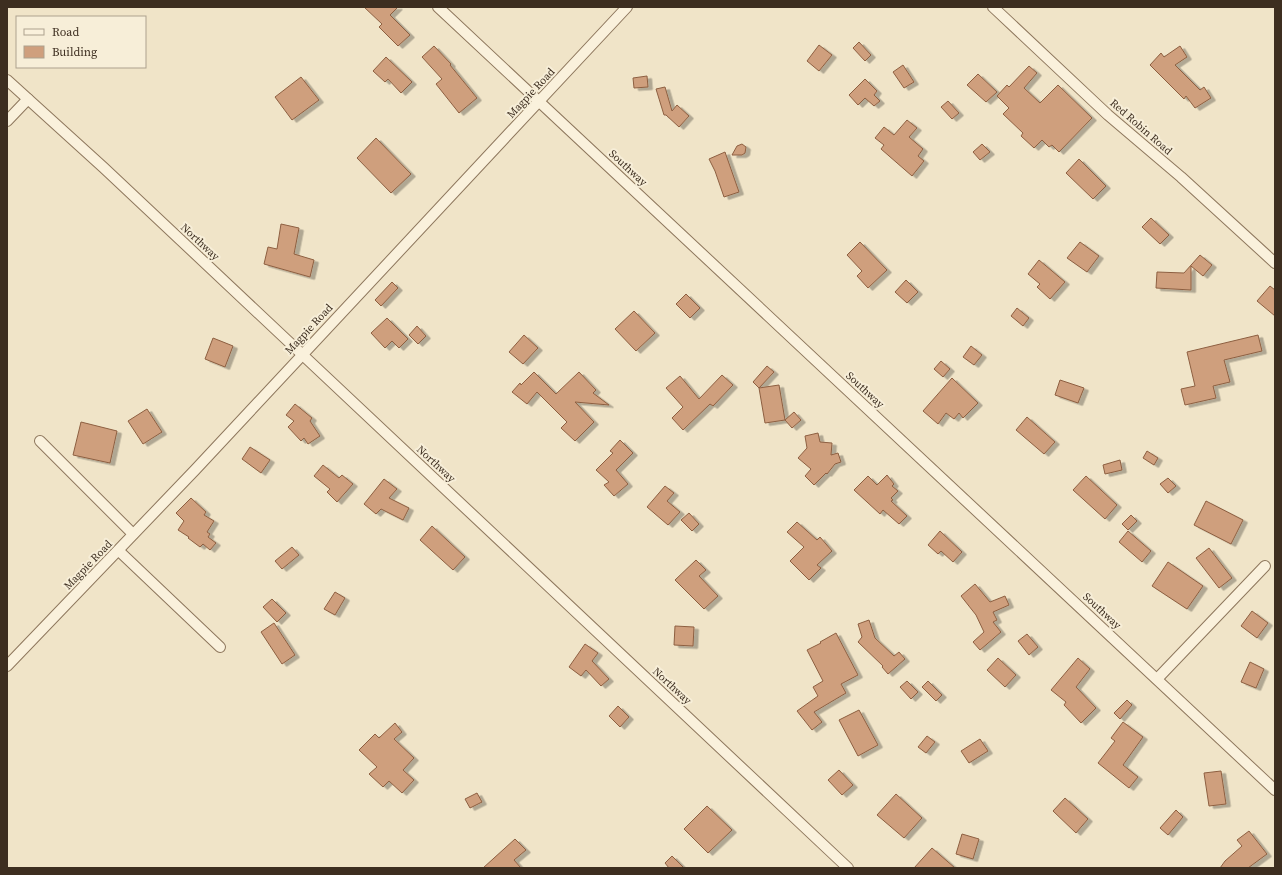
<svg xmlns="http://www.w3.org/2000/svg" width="1282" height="875" font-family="'Source Serif 4',serif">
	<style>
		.building { fill: #cf9f7d; stroke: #8d5f41; filter: url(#shadow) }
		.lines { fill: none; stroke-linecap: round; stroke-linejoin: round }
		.minor-casing { stroke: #8d765c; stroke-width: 12 }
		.minor { stroke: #faf1dc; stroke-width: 10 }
		.labels { text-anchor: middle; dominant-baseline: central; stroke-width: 4; stroke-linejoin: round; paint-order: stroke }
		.street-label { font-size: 11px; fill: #3d2e20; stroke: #f7eed8 }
	</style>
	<defs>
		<filter id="shadow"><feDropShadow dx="4.5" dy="2.5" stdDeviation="0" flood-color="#0004"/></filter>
	</defs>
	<rect width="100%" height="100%" fill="#f0e4c8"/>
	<g class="building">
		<polygon points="364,7 398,7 390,15 410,35 398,46 379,27 382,24"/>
		<polygon points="859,42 871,55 865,61 853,48"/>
		<polygon points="819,45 832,55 819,71 807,61"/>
		<polygon points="434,46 451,64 450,65 477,98 459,113 436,84 442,79 422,57"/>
		<polygon points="1180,46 1187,57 1175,65 1200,90 1204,87 1211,98 1195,108 1186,96 1184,99 1150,65 1161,53 1164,57"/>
		<polygon points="386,57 412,82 401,93 388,79 385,82 373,71"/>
		<polygon points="903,65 914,82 904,88 893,72"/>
		<polygon points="1029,66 1037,73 1024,88 1040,103 1058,85 1092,118 1059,152 1052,145 1049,147 1042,140 1034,148 1021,136 1023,133 1003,114 1009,108 997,96 1007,85 1009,87"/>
		<polygon points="978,74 997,92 986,102 967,85"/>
		<polygon points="647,76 648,87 634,88 633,78"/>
		<polygon points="301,77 319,100 292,120 275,97"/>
		<polygon points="865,79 877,91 874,95 880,101 874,106 865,98 858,105 849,95"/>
		<polygon points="665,87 672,111 677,105 689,116 679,127 666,115 664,115 656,89"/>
		<polygon points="948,101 959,113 952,119 941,107"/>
		<polygon points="907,120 917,128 909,137 923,149 918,156 924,161 912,176 881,149 884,145 875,138 884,127 894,135"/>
		<polygon points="376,138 411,174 391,193 357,158"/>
		<polygon points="742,144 746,147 745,153 742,155 732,155 737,146"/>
		<polygon points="982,144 990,152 980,160 973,152"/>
		<polygon points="725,152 739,192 724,197 715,171 709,159"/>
		<polygon points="1079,159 1106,186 1093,199 1066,173"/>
		<polygon points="1151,218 1169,235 1160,244 1142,227"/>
		<polygon points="281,224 299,228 294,254 314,260 310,277 264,264 268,247 277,249"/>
		<polygon points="860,242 887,270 868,288 857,276 862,271 847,255"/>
		<polygon points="1080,242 1099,256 1087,272 1067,258"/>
		<polygon points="1200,255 1212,265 1203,276 1191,266 1191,290 1156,288 1157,272 1184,273"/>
		<polygon points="1039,260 1065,282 1050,299 1037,287 1040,284 1028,274"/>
		<polygon points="906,280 918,292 907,303 895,292"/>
		<polygon points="392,282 398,288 381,306 375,300"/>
		<polygon points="1270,286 1275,290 1275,316 1257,301"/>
		<polygon points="686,294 700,308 690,318 676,304"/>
		<polygon points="1017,308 1029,318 1023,326 1011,316"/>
		<polygon points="634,311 655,333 636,351 615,329"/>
		<polygon points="387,318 408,339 399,348 392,341 385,348 371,333"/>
		<polygon points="417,326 426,336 418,344 409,335"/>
		<polygon points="524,335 538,348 523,364 509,352"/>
		<polygon points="1258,335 1262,351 1224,360 1230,382 1213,386 1216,398 1185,405 1181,389 1195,386 1187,352"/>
		<polygon points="213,338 233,346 225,367 205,359"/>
		<polygon points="971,346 982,355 974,365 963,357"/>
		<polygon points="941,361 950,369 943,377 934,369"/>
		<polygon points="767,366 774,372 759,388 753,382"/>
		<polygon points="534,372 556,394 579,372 596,390 593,393 609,405 575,402 594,422 575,441 561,428 567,422 537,392 527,404 512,392 520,383 521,385"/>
		<polygon points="722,375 733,385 713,406 710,404 683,430 672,418 683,407 666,388 680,376 699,399"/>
		<polygon points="952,378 978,403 963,418 959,413 954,419 946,413 938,424 923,411"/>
		<polygon points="1060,380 1084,388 1078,403 1055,395"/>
		<polygon points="779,385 785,420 765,423 759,388"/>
		<polygon points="295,404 312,418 310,421 320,436 308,444 304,438 301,441 288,427 294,421 286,415"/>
		<polygon points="147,409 162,432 143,444 128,421"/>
		<polygon points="794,412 801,420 792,428 785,420"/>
		<polygon points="1027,417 1055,442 1044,454 1016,430"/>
		<polygon points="81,422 117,431 110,463 73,455"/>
		<polygon points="818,433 820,442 832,443 831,455 838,453 841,462 835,464 827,474 826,473 814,485 805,476 811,469 798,458 807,448 805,436"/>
		<polygon points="620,440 633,453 616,470 628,484 614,496 604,485 609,482 596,470 613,453 610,451"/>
		<polygon points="250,447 270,460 261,473 242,459"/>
		<polygon points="1147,451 1158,458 1154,465 1143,458"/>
		<polygon points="1120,460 1122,470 1105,474 1103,465"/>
		<polygon points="323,465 339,478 342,475 353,484 337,502 327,492 330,489 314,476"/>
		<polygon points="887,475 894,484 892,486 898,491 891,498 893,500 891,501 907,516 899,524 883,510 880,514 854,490 868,476 877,485"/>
		<polygon points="1086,476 1117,505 1105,519 1073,490"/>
		<polygon points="1168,478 1176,486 1168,493 1160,484"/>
		<polygon points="384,479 397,489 389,498 409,508 403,520 381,509 376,514 364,504"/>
		<polygon points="665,486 674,493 667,501 680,512 668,525 647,507"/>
		<polygon points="191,498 206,512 204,515 214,521 207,532 210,534 208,537 216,543 210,550 203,544 200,547 188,538 189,537 178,530 184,521 176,513"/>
		<polygon points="1206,501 1243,520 1231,544 1194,525"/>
		<polygon points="689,513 699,524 692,531 681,520"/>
		<polygon points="1131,515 1137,521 1128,530 1122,524"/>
		<polygon points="797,522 817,540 820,537 832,551 817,565 821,568 809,580 790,561 804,547 787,532"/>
		<polygon points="432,526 465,557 453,570 420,540"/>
		<polygon points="940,531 962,552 953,562 941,551 938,554 928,545"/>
		<polygon points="1128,531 1151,551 1142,562 1119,542"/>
		<polygon points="292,547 299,555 282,569 275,561"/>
		<polygon points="1209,548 1232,578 1219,588 1196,558"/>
		<polygon points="696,560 706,570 699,576 718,596 704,609 675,580"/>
		<polygon points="1168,562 1203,586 1187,609 1152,586"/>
		<polygon points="975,584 990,602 1005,596 1009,605 993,612 997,620 993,622 1001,632 980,650 973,642 984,632 976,615 961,596"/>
		<polygon points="335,592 345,598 335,615 324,609"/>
		<polygon points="272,599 286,613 277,622 263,607"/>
		<polygon points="1252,611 1268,623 1257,638 1241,626"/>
		<polygon points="869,620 875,638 894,656 899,652 905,659 888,674 882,667 883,666 858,642 862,637 858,624"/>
		<polygon points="274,623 295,655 282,664 261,632"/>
		<polygon points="675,626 694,627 693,646 674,645"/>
		<polygon points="836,633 858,675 841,684 846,693 814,712 822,722 812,730 797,711 818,696 813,687 823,681 807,650 821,643 820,642"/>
		<polygon points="1027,634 1038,647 1029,655 1018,641"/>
		<polygon points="585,644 598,653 592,661 609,679 601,686 586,670 581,676 569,667"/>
		<polygon points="998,658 1016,675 1005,687 987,670"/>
		<polygon points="1078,658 1090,669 1076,687 1096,708 1081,723 1064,705 1066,702 1051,690"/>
		<polygon points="1250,662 1264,669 1256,688 1241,682"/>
		<polygon points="907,681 918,692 911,699 900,687"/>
		<polygon points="928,681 942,695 936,701 922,687"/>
		<polygon points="1127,700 1132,705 1120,719 1114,713"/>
		<polygon points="618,706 629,717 620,727 609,716"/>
		<polygon points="859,710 878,745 858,756 839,720"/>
		<polygon points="1123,722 1143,737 1123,765 1138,777 1129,788 1098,763 1115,741 1111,738"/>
		<polygon points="395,723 402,732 394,739 414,758 403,770 414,780 402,793 389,781 383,787 369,774 377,767 359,750 375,734 379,738"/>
		<polygon points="927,736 935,742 926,753 918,747"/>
		<polygon points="980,739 988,751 969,763 961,751"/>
		<polygon points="839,770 853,785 842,795 828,780"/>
		<polygon points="1221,771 1226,804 1209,806 1204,773"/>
		<polygon points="477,793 482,802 470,808 465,799"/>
		<polygon points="896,794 922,818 904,838 877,815"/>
		<polygon points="1065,798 1088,819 1076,833 1053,811"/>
		<polygon points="707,806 732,830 708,853 684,829"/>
		<polygon points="1176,810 1183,817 1168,835 1160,828"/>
		<polygon points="1249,831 1267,854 1248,868 1220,868 1225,861 1242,846 1237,840"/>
		<polygon points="962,834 979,839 973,859 956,854"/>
		<polygon points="515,839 526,850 514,860 521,868 483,868"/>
		<polygon points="932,848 955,868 914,868"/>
		<polygon points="672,856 684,868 669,868 665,863"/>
	</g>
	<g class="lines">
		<defs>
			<g id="minor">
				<polyline points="438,7 1275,790"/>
				<polyline points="993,7 1108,115 1181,177 1275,263"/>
				<polyline points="7,80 104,168 848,868"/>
				<polyline points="7,121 28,99"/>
				<polyline points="40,441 133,534"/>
				<polyline points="119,551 220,647"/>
				<polyline points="7,666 195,470 627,7"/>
				<polyline points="1157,679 1265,566"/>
			</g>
		</defs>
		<use href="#minor" class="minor-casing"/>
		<use href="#minor" class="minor"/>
	</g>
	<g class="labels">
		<g class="street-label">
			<text transform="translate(531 93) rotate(-47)">Magpie Road</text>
			<text transform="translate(1141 127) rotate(41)">Red Robin Road</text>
			<text transform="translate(628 168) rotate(43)">Southway</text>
			<text transform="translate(200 242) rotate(43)">Northway</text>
			<text transform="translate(309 329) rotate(-47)">Magpie Road</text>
			<text transform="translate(865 390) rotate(43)">Southway</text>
			<text transform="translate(436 464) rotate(43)">Northway</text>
			<text transform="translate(88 565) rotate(-46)">Magpie Road</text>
			<text transform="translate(1102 611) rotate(43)">Southway</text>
			<text transform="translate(672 686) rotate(43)">Northway</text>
		</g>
	</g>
	<rect width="1282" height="875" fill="none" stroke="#3d2e20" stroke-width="16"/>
	<rect x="16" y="16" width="130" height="52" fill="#f7eed8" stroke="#ada18e"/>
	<rect x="24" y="29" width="20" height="6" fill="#faf1dc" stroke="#ada18e"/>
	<text x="52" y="36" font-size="12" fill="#3d2e20">Road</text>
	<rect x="24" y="46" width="20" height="12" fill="#cf9f7d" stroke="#ada18e"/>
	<text x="52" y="56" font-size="12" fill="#3d2e20">Building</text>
</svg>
